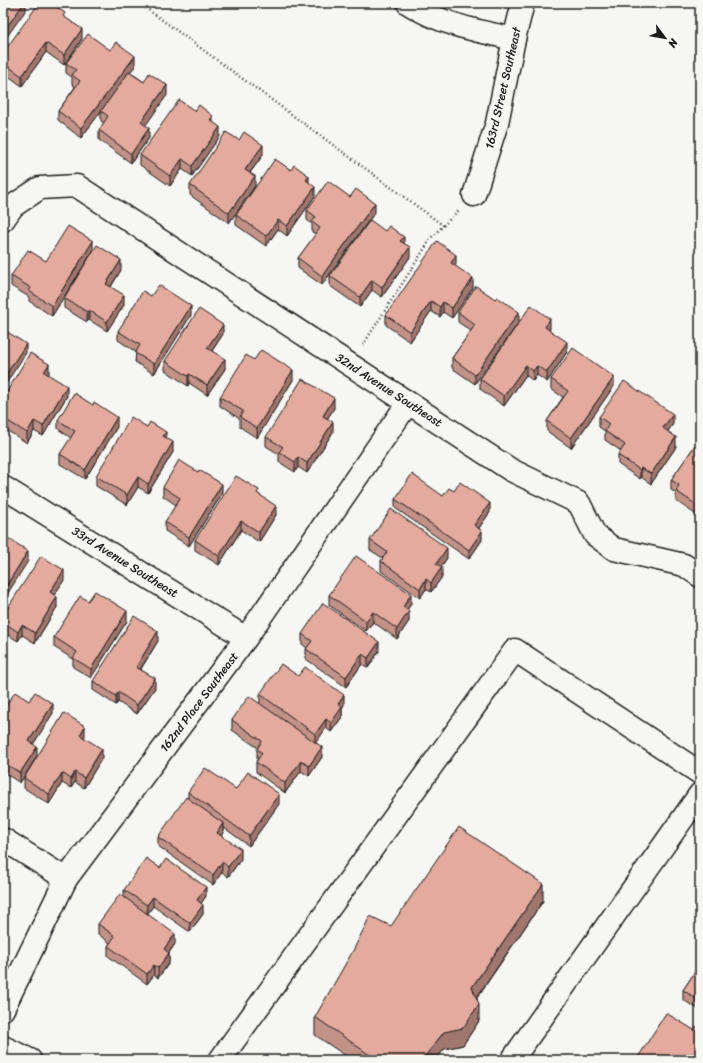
<svg xmlns="http://www.w3.org/2000/svg" width="703" height="1063" font-family="Sriracha,sans-serif">
	<style>
		.lines { fill: none; stroke-linecap: round; stroke-linejoin: round }
		.minor-casing { stroke: #1c1c1c; stroke-width: 25 }
		.path { stroke: #1c1c1c; stroke-width: 2.5; stroke-dasharray: 1 3; stroke-linecap: butt }
		.minor { stroke: #f6f6f2; stroke-width: 22 }
		.wall { fill: #c39287; stroke: #1c1c1c }
		.shaded-wall { fill: #9f776e; stroke: #1c1c1c }
		.building { fill: #e3aa9d; stroke: #1c1c1c }
		.labels { text-anchor: middle; dominant-baseline: central; stroke-width: 3; stroke-linejoin: round; paint-order: stroke }
		.street-label { font-size: 12px; fill: #1c1c1c; stroke: #f6f6f2 }
	</style>
	<rect width="100%" height="100%" fill="#f6f6f2"/>
	<filter id="ink" filterUnits="userSpaceOnUse"><feTurbulence type="fractalNoise" baseFrequency=".025" numOctaves="2"/><feDisplacementMap in="SourceGraphic" scale="8" xChannelSelector="R" yChannelSelector="G"/><feConvolveMatrix kernelMatrix="1 2 1 2 8 2 1 2 1" color-interpolation-filters="sRGB"/></filter>
	<g filter="url(#ink)">
		<g class="lines">
			<defs>
				<g id="minor">
					<path d="M408,3c32,21 69,28 106,36"/>
					<polyline points="474,195 497,123 514,39 523,3"/>
					<polyline points="3,220 13,206 40,188 77,186 511,470 579,503 595,535 614,549 684,565 700,576"/>
					<polyline points="3,487 246,638"/>
					<polyline points="3,839 66,879"/>
					<polyline points="3,1009 66,879 246,638 408,403"/>
					<polyline points="3,1047 30,1060"/>
					<polyline points="220,1060 515,650 700,773"/>
					<polyline points="512,1060 700,794"/>
				</g>
			</defs>
			<use href="#minor" class="minor-casing"/>
			<g class="path">
				<polyline points="139,3 444,226"/>
				<polyline points="363,345 432,237 458,211"/>
			</g>
			<use href="#minor" class="minor"/>
		</g>
		<g class="wall">
			<polygon points="65,18 82,39 64,65 46,52 22,86 3,72 3,53"/>
			<polygon points="110,50 135,66 130,72 144,82 167,95 145,125 149,138 131,163 99,140 99,130 104,123 101,121 101,111 105,106 81,138 58,120 58,111 75,87 72,84 72,77 66,73 66,63"/>
			<polygon points="195,111 213,122 220,136 192,176 182,169 170,186 140,165 140,155"/>
			<polygon points="239,140 263,155 250,173 255,186 229,223 190,195 190,185"/>
			<polygon points="291,170 309,182 315,196 287,236 278,229 266,246 236,225 236,215"/>
			<polygon points="350,197 375,212 322,285 298,268 298,258 316,234 312,232 312,224 307,220 307,210"/>
			<polygon points="385,231 404,243 410,257 382,297 372,290 360,307 330,286 330,276"/>
			<polygon points="93,251 52,316 29,301 29,297 11,286 11,276 46,261"/>
			<polygon points="456,264 455,266 473,288 452,318 443,312 440,317 431,311 410,342 386,325 386,315"/>
			<polygon points="121,270 111,287 124,305 107,331 89,320 87,322 64,308 64,298"/>
			<polygon points="151,296 191,315 154,374 135,362 136,352 118,340 118,331"/>
			<polygon points="495,299 475,384 452,368 452,358 471,331 458,322 458,312"/>
			<polygon points="550,328 549,330 567,352 547,382 537,375 533,381 526,375 504,406 480,389 480,379"/>
			<polygon points="223,334 212,351 225,369 207,395 189,383 188,386 165,370 165,361"/>
			<polygon points="254,360 293,380 257,438 240,427 240,419 220,406 220,397"/>
			<polygon points="49,374 49,375 67,396 43,436 34,431 27,443 3,428 3,398"/>
			<polygon points="551,379 614,386 571,448 547,431 547,421 563,397 551,389"/>
			<polygon points="334,408 327,419 333,432 307,473 298,467 295,472 279,462 279,454 266,446 266,437"/>
			<polygon points="599,417 673,424 668,431 676,447 651,484 641,477 640,479 618,464 618,455 621,451 605,440 605,431 599,427"/>
			<polygon points="58,420 117,427 85,479 60,464 60,454 71,438 58,429"/>
			<polygon points="147,427 166,438 173,452 148,493 138,487 127,505 96,486 96,476"/>
			<polygon points="698,441 698,516 676,501 676,493 671,490 671,480"/>
			<polygon points="163,487 222,494 189,546 165,531 165,522 176,505 163,496"/>
			<polygon points="454,491 490,512 479,528 482,540 469,559 395,508 395,499 443,496"/>
			<polygon points="259,494 276,515 259,542 241,530 219,565 195,550 195,540"/>
			<polygon points="370,540 447,558 441,567 442,577 431,592 426,589 420,598 381,571 381,561 383,558 370,550"/>
			<polygon points="64,580 54,595 57,607 35,643 22,635 18,641 3,632 3,615"/>
			<polygon points="329,595 411,604 407,610 409,621 397,639 373,622 366,631 329,605"/>
			<polygon points="88,601 127,621 91,678 73,667 73,659 54,647 54,637"/>
			<polygon points="302,634 379,651 368,668 362,664 346,687 306,659 306,649 307,648 302,644"/>
			<polygon points="158,641 141,669 155,688 137,714 118,702 116,705 93,690 93,681"/>
			<polygon points="298,676 344,705 342,708 342,717 331,732 326,728 316,742 322,757 309,776 301,771 285,793 256,772 256,762 257,760 257,749 258,748 232,730 232,720 260,703 260,694"/>
			<polygon points="29,701 53,713 33,744 20,783 3,772 3,710"/>
			<polygon points="85,736 84,737 102,758 84,788 75,782 71,788 62,783 49,804 24,788 24,778"/>
			<polygon points="236,789 279,804 249,846 223,827 223,833 221,836 241,859 228,877 222,872 213,885 158,846 158,837 188,799 188,792"/>
			<polygon points="160,868 206,896 201,903 203,914 190,932 153,906 147,914 175,944 169,953 169,963 158,978 154,975 147,984 108,956 108,946 110,943 98,934 98,924 124,897 124,890"/>
			<polygon points="543,901 477,998 479,1021 463,1045 444,1049 436,1060 352,1060 315,1035 315,1017 391,926"/>
			<polygon points="700,964 700,1010 683,1000 683,990"/>
		</g>
		<g class="shaded-wall">
			<polygon points="24,3 26,3 26,10 3,42 3,32"/>
			<polygon points="82,29 82,39 64,65 64,55"/>
			<polygon points="46,43 46,52 22,86 22,76"/>
			<polygon points="135,56 135,66 81,138 81,128"/>
			<polygon points="167,85 167,95 141,132 141,122"/>
			<polygon points="213,116 213,126 210,120"/>
			<polygon points="220,127 220,136 192,176 192,166"/>
			<polygon points="149,128 149,138 131,163 131,154"/>
			<polygon points="263,145 263,155 245,179 245,170"/>
			<polygon points="182,159 182,169 170,186 170,176"/>
			<polygon points="255,176 255,186 229,223 229,213"/>
			<polygon points="309,176 309,185 306,180"/>
			<polygon points="315,187 315,196 287,236 287,226"/>
			<polygon points="375,203 375,212 322,285 322,276"/>
			<polygon points="278,220 278,229 266,246 266,236"/>
			<polygon points="404,237 404,246 400,241"/>
			<polygon points="93,241 93,251 52,316 52,306"/>
			<polygon points="410,247 410,257 382,297 382,287"/>
			<polygon points="456,255 456,264 451,273 451,263"/>
			<polygon points="121,260 121,270 106,294 106,284"/>
			<polygon points="473,278 473,288 452,318 452,308"/>
			<polygon points="372,280 372,290 360,307 360,297"/>
			<polygon points="124,295 124,305 107,331 107,322"/>
			<polygon points="431,301 431,311 410,342 410,332"/>
			<polygon points="443,302 443,312 440,317 440,307"/>
			<polygon points="191,306 191,315 154,374 154,364"/>
			<polygon points="89,310 89,320 87,322 87,312"/>
			<polygon points="519,312 519,322 475,384 475,375"/>
			<polygon points="550,319 550,328 545,337 545,327"/>
			<polygon points="223,325 223,334 207,358 207,348"/>
			<polygon points="567,342 567,352 547,382 547,372"/>
			<polygon points="26,344 26,353 3,388 3,379"/>
			<polygon points="225,359 225,369 207,395 207,385"/>
			<polygon points="49,364 49,374 44,382 44,372"/>
			<polygon points="526,365 526,375 504,406 504,396"/>
			<polygon points="537,366 537,375 533,381 533,371"/>
			<polygon points="293,370 293,380 257,438 257,428"/>
			<polygon points="189,374 189,383 188,386 188,376"/>
			<polygon points="614,377 614,386 571,448 571,438"/>
			<polygon points="67,386 67,396 43,436 43,426"/>
			<polygon points="334,398 334,408 323,426 323,416"/>
			<polygon points="673,414 673,424 663,438 663,428"/>
			<polygon points="117,417 117,427 85,479 85,470"/>
			<polygon points="34,421 34,431 27,443 27,433"/>
			<polygon points="333,422 333,432 307,473 307,463"/>
			<polygon points="166,432 166,441 163,436"/>
			<polygon points="676,437 676,447 651,484 651,474"/>
			<polygon points="173,442 173,452 148,493 148,484"/>
			<polygon points="298,457 298,467 295,472 295,462"/>
			<polygon points="641,468 641,477 640,479 640,470"/>
			<polygon points="138,477 138,487 127,505 127,495"/>
			<polygon points="222,484 222,494 189,546 189,537"/>
			<polygon points="490,503 490,512 474,535 474,525"/>
			<polygon points="700,503 700,512 698,516 698,506"/>
			<polygon points="276,506 276,515 259,542 259,532"/>
			<polygon points="241,521 241,530 219,565 219,556"/>
			<polygon points="482,531 482,540 469,559 469,550"/>
			<polygon points="447,548 447,558 436,573 436,564"/>
			<polygon points="28,551 28,561 3,601 3,591"/>
			<polygon points="442,567 442,577 431,592 431,583"/>
			<polygon points="64,570 64,580 50,602 50,592"/>
			<polygon points="426,579 426,589 420,598 420,589"/>
			<polygon points="411,594 411,604 403,616 403,607"/>
			<polygon points="57,597 57,607 35,643 35,633"/>
			<polygon points="127,611 127,621 91,678 91,669"/>
			<polygon points="409,611 409,621 397,639 397,629"/>
			<polygon points="373,612 373,622 366,631 366,621"/>
			<polygon points="22,625 22,635 18,641 18,632"/>
			<polygon points="158,631 158,641 136,676 136,667"/>
			<polygon points="379,642 379,651 368,668 368,658"/>
			<polygon points="362,654 362,664 346,687 346,677"/>
			<polygon points="155,678 155,688 137,714 137,705"/>
			<polygon points="118,692 118,702 116,705 116,696"/>
			<polygon points="344,695 344,705 342,708 342,717 331,732 331,723 338,704"/>
			<polygon points="53,704 53,713 29,751 29,741"/>
			<polygon points="326,719 326,728 315,744 315,734"/>
			<polygon points="85,726 85,736 80,744 80,735"/>
			<polygon points="37,747 37,756 20,783 20,773"/>
			<polygon points="322,747 322,757 309,776 309,766"/>
			<polygon points="102,749 102,758 84,788 84,778"/>
			<polygon points="301,761 301,771 285,793 285,783"/>
			<polygon points="75,772 75,782 71,788 71,779"/>
			<polygon points="62,773 62,783 49,804 49,794"/>
			<polygon points="279,794 279,804 249,846 249,836"/>
			<polygon points="223,823 223,833 217,842 217,833"/>
			<polygon points="241,849 241,859 228,877 228,867"/>
			<polygon points="222,862 222,872 213,885 213,875"/>
			<polygon points="543,884 543,901 472,1004 472,987"/>
			<polygon points="206,887 206,896 197,910 197,900"/>
			<polygon points="4,892 4,902 3,905 3,895"/>
			<polygon points="153,897 153,906 147,915 147,905"/>
			<polygon points="203,905 203,914 190,932 190,923"/>
			<polygon points="175,934 175,944 164,959 164,949"/>
			<polygon points="169,953 169,963 158,978 158,968"/>
			<polygon points="154,965 154,975 147,984 147,974"/>
			<polygon points="479,1004 479,1021 463,1045 444,1049 436,1060 422,1060 444,1032"/>
		</g>
		<g class="building">
			<polygon points="3,3 24,3 3,32"/>
			<polygon points="39,3 51,3 65,13 63,16 82,29 64,55 46,43 22,76 3,63 3,53"/>
			<polygon points="88,34 110,50 116,42 135,56 81,128 58,111 80,81 72,75 76,70 66,63"/>
			<polygon points="129,72 144,82 149,73 167,85 141,122 149,128 131,154 99,130 108,116 101,111"/>
			<polygon points="179,100 195,111 199,105 213,116 210,120 220,127 192,166 182,159 170,176 140,155"/>
			<polygon points="226,132 239,140 244,132 263,145 245,170 255,176 229,213 190,185"/>
			<polygon points="275,159 291,170 294,165 309,176 306,180 315,187 287,226 278,220 266,236 236,215"/>
			<polygon points="328,181 350,197 356,189 375,203 322,276 298,258 320,228 312,222 316,217 307,210"/>
			<polygon points="370,220 385,231 389,226 404,237 400,241 410,247 382,287 372,280 360,297 330,276"/>
			<polygon points="68,226 93,241 52,306 29,291 31,288 11,276 28,250 46,261"/>
			<polygon points="437,241 456,255 451,263 473,278 452,308 443,302 440,307 431,301 410,332 386,315"/>
			<polygon points="97,245 121,260 106,284 124,295 107,322 89,310 87,312 64,298"/>
			<polygon points="159,285 191,306 154,364 135,353 140,345 118,331 143,291 151,296"/>
			<polygon points="476,286 495,299 497,297 519,312 475,375 452,358 475,325 458,312"/>
			<polygon points="531,305 550,319 545,327 567,342 547,372 537,366 533,371 526,365 504,396 480,379"/>
			<polygon points="199,309 223,325 207,348 225,359 207,385 189,374 188,376 165,361"/>
			<polygon points="6,331 26,344 3,379 3,335"/>
			<polygon points="573,348 614,377 571,438 547,421 568,391 551,379"/>
			<polygon points="261,350 293,370 257,428 240,417 243,411 220,397 246,355 254,360"/>
			<polygon points="30,353 49,364 44,372 67,386 43,426 34,421 27,433 3,418 3,398"/>
			<polygon points="302,379 334,398 323,416 333,422 307,463 298,457 295,462 279,452 283,447 266,437"/>
			<polygon points="624,381 673,414 663,428 676,437 651,474 641,468 640,470 618,455 625,445 605,431 609,424 599,417"/>
			<polygon points="74,393 93,405 94,402 117,417 85,470 60,454 75,431 58,420"/>
			<polygon points="131,417 147,427 150,422 166,432 163,436 173,442 148,484 138,477 127,495 96,476"/>
			<polygon points="698,441 700,443 700,503 698,506 676,491 679,485 671,480"/>
			<polygon points="179,460 198,472 199,470 222,484 189,537 165,522 180,498 163,487"/>
			<polygon points="412,474 443,496 449,488 454,491 460,482 490,503 474,525 482,531 469,550 395,499"/>
			<polygon points="236,476 259,490 257,493 276,506 259,532 241,521 219,556 195,540"/>
			<polygon points="391,509 447,548 436,564 442,567 431,583 426,579 420,589 381,561 387,552 370,540"/>
			<polygon points="3,535 28,551 3,591"/>
			<polygon points="41,556 64,570 50,592 57,597 35,633 22,625 18,632 3,622 3,615"/>
			<polygon points="356,556 411,594 403,607 409,611 397,629 373,612 366,621 329,595"/>
			<polygon points="95,591 127,611 91,669 73,658 77,652 54,637 80,596 88,601"/>
			<polygon points="323,603 379,642 368,658 362,654 346,677 306,649 312,641 302,634"/>
			<polygon points="134,616 158,631 136,667 155,678 137,705 118,692 116,696 93,681"/>
			<polygon points="281,664 298,676 305,667 344,695 338,704 342,707 331,723 326,719 315,734 260,694"/>
			<polygon points="15,692 29,701 35,692 53,704 29,741 37,747 20,773 3,762 3,710"/>
			<polygon points="249,696 322,747 309,766 301,761 285,783 256,762 262,753 257,749 262,741 232,720"/>
			<polygon points="64,713 85,726 80,735 102,749 84,778 75,772 71,779 62,773 49,794 24,778"/>
			<polygon points="205,768 236,789 248,772 279,794 249,836 188,792"/>
			<polygon points="186,797 223,823 217,833 241,849 228,867 222,862 213,875 158,837"/>
			<polygon points="459,827 543,884 472,987 479,1004 463,1028 444,1032 422,1060 377,1060 315,1017 354,949 370,916 391,926"/>
			<polygon points="146,858 160,868 166,859 206,887 197,900 203,905 190,923 153,897 147,905 124,890"/>
			<polygon points="120,894 175,934 164,949 169,953 158,968 154,965 147,974 108,946 115,936 98,924"/>
			<polygon points="700,964 700,1001 683,990"/>
			<polygon points="666,1013 694,1030 697,1026 700,1028 700,1060 638,1060 637,1059"/>
		</g>
	</g>
	<g class="labels">
		<g class="street-label">
			<text transform="translate(503 88) rotate(-77)">163rd Street Southeast</text>
			<text transform="translate(389 390) rotate(33)">32nd Avenue Southeast</text>
			<text transform="translate(125 562) rotate(32)">33rd Avenue Southeast</text>
			<text transform="translate(199 702) rotate(-53)">162nd Place Southeast</text>
		</g>
	</g>
	<rect width="703" height="1063" fill="none" stroke="#f6f6f2" stroke-width="16"/>
	<rect x="8" y="8" width="687" height="1047" fill="none" stroke="#1c1c1c" stroke-width="1.5" filter="url(#ink)"/>
	<g transform="translate(665 38) rotate(122)" stroke="#f6f6f2" stroke-width="3" paint-order="stroke">
	<path d="M0-3L7 15L0 10L-7 15Z" fill="#1c1c1c"/>
	<text y="-6" font-size="11" font-weight="bold" text-anchor="middle" fill="#1c1c1c">N</text>
	</g>
</svg>
